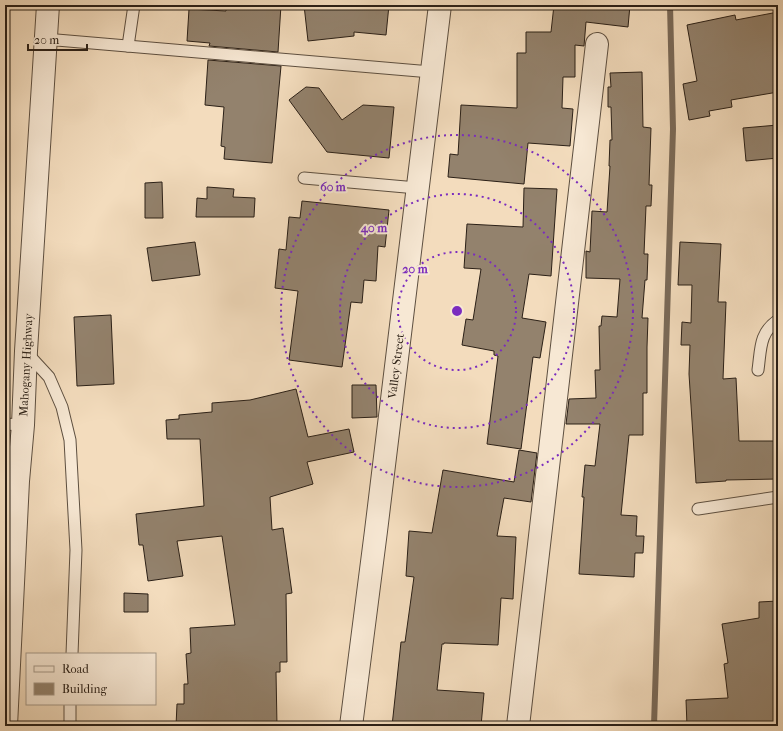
<svg xmlns="http://www.w3.org/2000/svg" width="783" height="731" font-family="'IM FELL French Canon',serif">
	<style>
		.lines { fill: none; stroke-linecap: round; stroke-linejoin: round }
		.stream { stroke: #7a6a59; stroke-width: 6 }
		.building { fill: #93826d; stroke: #2b2017 }
		.lane-casing { stroke: #5d4f40; stroke-width: 13 }
		.street-casing { stroke: #5d4f40; stroke-width: 24 }
		.lane { stroke: #f7e8d4; stroke-width: 11 }
		.street { stroke: #f7e8d4; stroke-width: 22 }
		.ring { fill: none; stroke: #7b2cbf; stroke-width: 2; stroke-dasharray: 2 4 }
		.labels { text-anchor: middle; dominant-baseline: central; stroke-width: 4; stroke-linejoin: round; paint-order: stroke }
		.street-label { font-size: 12px; fill: #2b2017; stroke: #f7e8d4 }
		.centre { fill: #7b2cbf; stroke: #f7e8d4; stroke-width: 2 }
		.ring-label { font-size: 12px; text-anchor: middle; font-weight: bold; fill: #7b2cbf; stroke: #f7e8d4; stroke-width: 4; stroke-linejoin: round; paint-order: stroke }
	</style>
	<rect width="100%" height="100%" fill="#f3dcbd"/>
	<filter id="stains"><feTurbulence type="fractalNoise" baseFrequency=".005" numOctaves="4"/><feColorMatrix values="0 0 0 0 .2 0 0 0 0 .09 0 0 0 0 .02 0 0 0 .5 -.17"/></filter>
	<radialGradient id="worn" r=".72"><stop offset=".6" stop-color="#630" stop-opacity="0"/><stop offset="1" stop-color="#630" stop-opacity=".3"/></radialGradient>
	<g class="lines">
		<polyline class="stream" points="654,726 673,129 670,5"/>
	</g>
	<g class="building">
		<polygon points="226,5 281,5 278,52 209,46 210,43 187,41 189,9 226,11"/>
		<polygon points="304,5 389,5 386,35 354,32 354,36 308,41"/>
		<polygon points="554,5 630,5 628,27 586,22 584,46 575,45 575,77 563,77 562,108 573,109 570,146 528,143 524,184 448,177 450,154 458,155 461,105 517,108 517,53 526,53 526,32 551,32"/>
		<polygon points="778,12 778,92 731,100 732,107 709,111 710,116 689,120 683,84 697,81 687,25 735,15 736,20"/>
		<polygon points="208,60 281,66 272,163 224,159 225,147 221,146 224,107 205,105"/>
		<polygon points="642,72 643,127 651,128 649,185 652,185 651,206 646,206 644,254 648,254 647,280 645,280 642,318 648,318 647,347 647,393 643,393 643,435 629,435 621,515 637,516 636,536 644,536 643,553 635,553 634,577 579,574 584,497 582,497 585,465 595,466 600,424 566,424 569,399 596,398 595,370 600,370 599,326 601,326 602,316 617,317 620,279 586,278 586,251 590,252 592,211 607,212 610,166 609,166 610,140 612,140 611,107 608,107 608,87 611,87 610,73"/>
		<polygon points="306,87 319,88 342,120 363,105 394,107 389,158 327,152 289,100"/>
		<polygon points="778,125 778,158 746,161 743,128"/>
		<polygon points="162,182 163,218 145,218 145,183"/>
		<polygon points="207,187 234,189 233,197 255,198 254,217 196,217 197,198 207,199"/>
		<polygon points="524,188 557,189 551,276 529,274 522,318 546,322 540,358 533,357 521,449 487,444 498,356 494,355 494,351 462,345 466,319 473,320 481,269 464,268 467,224 523,227"/>
		<polygon points="302,201 389,210 385,247 378,246 376,281 364,280 362,303 351,302 342,367 289,360 298,291 275,288 279,249 286,250 289,217 300,218"/>
		<polygon points="195,242 200,275 152,281 147,248"/>
		<polygon points="680,242 721,244 718,302 726,302 723,379 736,378 739,441 778,441 778,479 726,480 726,481 696,483 689,374 690,345 681,345 682,322 691,323 692,285 678,285"/>
		<polygon points="111,315 114,384 77,386 74,317"/>
		<polygon points="352,385 376,385 377,417 352,418"/>
		<polygon points="296,389 308,437 349,429 354,452 307,462 313,484 270,497 272,530 283,528 292,593 286,594 287,662 280,662 280,672 276,672 277,726 176,726 177,704 184,704 184,684 188,684 186,654 191,653 190,628 235,625 222,536 177,541 183,576 148,581 143,545 139,545 136,514 204,506 200,439 167,439 166,420 179,419 179,415 212,412 212,403 250,400"/>
		<polygon points="519,450 537,453 531,502 504,498 497,536 516,537 513,599 501,598 498,645 444,643 444,644 442,644 437,690 484,693 481,726 392,726 401,642 405,642 414,577 406,576 409,531 432,533 443,470 514,482"/>
		<polygon points="124,593 148,594 148,612 124,612"/>
		<polygon points="778,601 778,726 687,726 686,700 728,698 724,664 728,663 722,624 759,618 759,602"/>
	</g>
	<g class="lines">
		<defs>
			<g id="lane">
				<polyline points="45,39 431,72"/>
				<polyline points="128,46 134,5"/>
				<polyline points="304,178 417,188"/>
				<polyline points="26,352 49,377 62,407 70,440 76,550 72,654"/>
				<path d="M758,370c3,-21 1,-37 20,-50"/>
				<polyline points="5,424 23,425"/>
				<polyline points="698,509 778,497"/>
				<polyline points="70,726 70,704"/>
			</g>
			<g id="street">
				<polyline points="6,726 18,481 23,425 26,351 48,5"/>
				<polyline points="351,726 376,531 440,5"/>
				<polyline points="518,726 597,44"/>
			</g>
		</defs>
		<use href="#lane" class="lane-casing"/>
		<use href="#street" class="street-casing"/>
		<use href="#lane" class="lane"/>
		<use href="#street" class="street"/>
	</g>
	<g class="ring">
		<circle cx="457" cy="311" r="59"/>
		<circle cx="457" cy="311" r="117"/>
		<circle cx="457" cy="311" r="176"/>
	</g>
	<g class="labels">
		<g class="street-label">
			<text transform="translate(26 365) rotate(-87)">Mahogany Highway</text>
			<text transform="translate(396 366) rotate(-83)">Valley Street</text>
		</g>
	</g>
	<circle cx="457" cy="311" r="6" class="centre"/>
	<g class="ring-label">
		<text x="333" y="191">60 m</text>
		<text x="374" y="232">40 m</text>
		<text x="415" y="273">20 m</text>
	</g>
	<rect width="783" height="731" fill="none" stroke="#f3dcbd" stroke-width="20"/>
	<rect x="6" y="6" width="771" height="719" fill="none" stroke="#2b2017" stroke-width="2"/>
	<rect x="10" y="10" width="763" height="711" fill="none" stroke="#2b2017"/>
	<rect x="26" y="653" width="130" height="52" fill="#f7e8d4" stroke="#a59888"/>
	<rect x="34" y="666" width="20" height="6" fill="#f7e8d4" stroke="#a59888"/>
	<text x="62" y="673" font-size="12" fill="#2b2017">Road</text>
	<rect x="34" y="683" width="20" height="12" fill="#93826d" stroke="#a59888"/>
	<text x="62" y="693" font-size="12" fill="#2b2017">Building</text>
	<path d="M28 44v6h59v-6" fill="none" stroke="#2b2017" stroke-width="2"/>
	<text x="34" y="44" font-size="12" fill="#2b2017" stroke="#f7e8d4" stroke-width="3" paint-order="stroke">20 m</text>
	<rect width="100%" height="100%" filter="url(#stains)"/>
	<rect width="100%" height="100%" fill="url(#worn)"/>
</svg>
